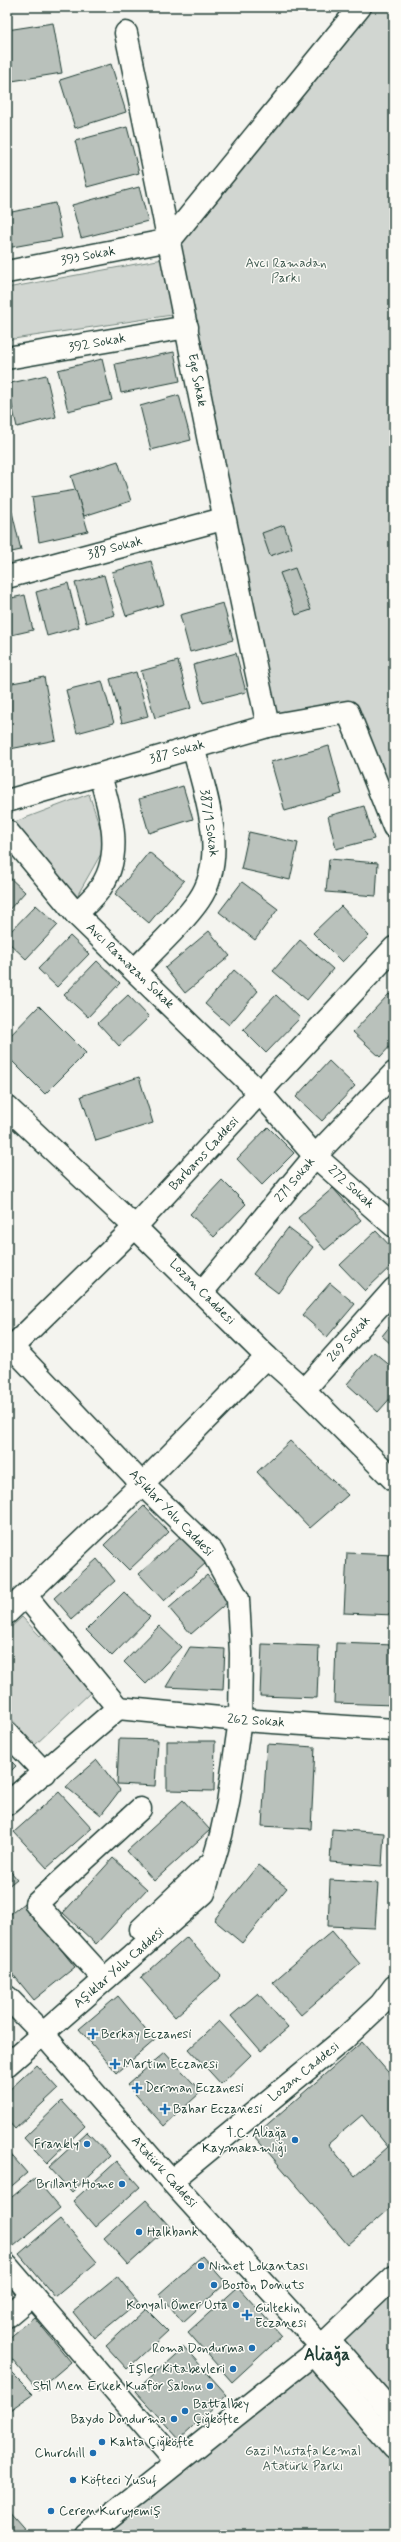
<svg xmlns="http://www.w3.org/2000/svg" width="401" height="2542" font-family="Mynerve,sans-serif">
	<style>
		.green { fill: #d1d6d1; stroke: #788a82 }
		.building { fill: #b9c1bb; stroke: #1f3d34; fill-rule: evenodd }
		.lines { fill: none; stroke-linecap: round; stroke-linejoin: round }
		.minor-casing { stroke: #1f3d34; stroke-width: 25 }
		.minor { stroke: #fdfcf7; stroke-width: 22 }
		.poi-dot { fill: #1f6fb2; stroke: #fdfcf7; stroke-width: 1.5 }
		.labels { text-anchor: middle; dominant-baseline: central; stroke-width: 3; stroke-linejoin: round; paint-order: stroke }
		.street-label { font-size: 13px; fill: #1f3d34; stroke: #fdfcf7 }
		.park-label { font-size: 13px; fill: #435c53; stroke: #fdfcf7 }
		.poi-label { font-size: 13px; fill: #1f3d34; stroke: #fdfcf7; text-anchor: start }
		.district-label { font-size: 17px; font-weight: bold; fill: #1f3d34; stroke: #fdfcf7 }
	</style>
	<rect width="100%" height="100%" fill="#f4f4ef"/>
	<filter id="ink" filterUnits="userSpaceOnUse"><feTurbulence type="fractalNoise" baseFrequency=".025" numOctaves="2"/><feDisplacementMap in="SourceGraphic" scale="8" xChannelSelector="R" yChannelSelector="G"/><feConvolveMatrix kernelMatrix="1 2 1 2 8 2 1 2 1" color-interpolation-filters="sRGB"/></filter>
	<g filter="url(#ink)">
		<g class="green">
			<polygon points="369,7 394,7 394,827 348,712 268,726 170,240"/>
			<polygon points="163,259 172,315 7,340 7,288"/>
			<polygon points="89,794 106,845 77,896 12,823"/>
			<polygon points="22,1617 92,1691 35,1745 7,1714 7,1631"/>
			<polygon points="394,2277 394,2415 329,2340"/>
			<polygon points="313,2354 394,2448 394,2535 86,2535"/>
		</g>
		<g class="building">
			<polygon points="53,23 62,73 12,81 7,52 7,30"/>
			<polygon points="111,64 126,112 75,128 60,80"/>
			<polygon points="127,127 139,173 87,187 75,141"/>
			<polygon points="139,187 148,221 81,238 72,205"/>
			<polygon points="55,203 62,238 7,248 7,213"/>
			<polygon points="174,352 180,381 121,393 115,364"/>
			<polygon points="102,359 112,400 68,411 58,370"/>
			<polygon points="46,375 56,417 17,427 7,384"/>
			<polygon points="179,395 191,440 151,450 140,406"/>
			<polygon points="118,461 131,501 84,516 71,476"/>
			<polygon points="76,490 88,531 39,542 32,497"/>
			<polygon points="12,512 21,550 7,553 7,514"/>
			<polygon points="284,525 292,548 270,556 262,533"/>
			<polygon points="151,561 164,604 126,616 112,572"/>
			<polygon points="295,568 311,610 296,615 280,573"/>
			<polygon points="104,575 115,615 86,623 75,583"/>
			<polygon points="68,583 79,627 47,636 36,592"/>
			<polygon points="25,595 33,630 7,636 7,599"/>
			<polygon points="223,603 233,640 190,652 180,615"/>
			<polygon points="236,653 246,692 203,703 193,665"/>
			<polygon points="178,661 191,708 155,718 141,671"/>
			<polygon points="136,672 148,716 122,723 110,679"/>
			<polygon points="44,677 56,740 10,749 7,736 7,684"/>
			<polygon points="102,681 114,723 77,733 66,690"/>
			<polygon points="329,746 342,794 285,811 271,762"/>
			<polygon points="183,786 193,819 149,833 139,799"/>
			<polygon points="364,806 374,839 336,849 328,816"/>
			<polygon points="249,832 298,843 290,880 241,869"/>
			<polygon points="149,852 184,881 149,923 115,894"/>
			<polygon points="329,859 378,863 376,896 326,892"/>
			<polygon points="7,875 25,892 7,912"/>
			<polygon points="242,882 278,909 255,940 219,912"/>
			<polygon points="36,905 58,925 26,959 7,941 7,935"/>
			<polygon points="341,906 369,936 342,962 313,933"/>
			<polygon points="209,931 230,956 185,993 165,968"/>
			<polygon points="70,936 89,954 57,987 38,969"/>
			<polygon points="300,940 333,969 307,1000 273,971"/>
			<polygon points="97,961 120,983 88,1017 64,995"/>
			<polygon points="234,970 258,991 229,1025 205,1004"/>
			<polygon points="389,994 394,999 394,1042 380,1057 353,1032"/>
			<polygon points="128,995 149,1017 119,1046 98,1023"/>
			<polygon points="276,995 300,1018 266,1053 243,1030"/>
			<polygon points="39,1006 86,1053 45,1094 7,1056 7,1039"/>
			<polygon points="329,1061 355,1086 322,1121 296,1097"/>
			<polygon points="139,1077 153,1123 96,1141 81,1096"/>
			<polygon points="268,1127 294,1153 262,1185 237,1159"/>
			<polygon points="222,1180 246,1204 214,1237 190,1214"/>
			<polygon points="333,1188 361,1220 325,1250 298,1218"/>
			<polygon points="288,1228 313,1247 278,1293 253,1274"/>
			<polygon points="376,1231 394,1250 394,1263 365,1291 340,1265"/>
			<polygon points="330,1283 355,1304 327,1337 302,1315"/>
			<polygon points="394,1321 394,1347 382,1336"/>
			<polygon points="374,1352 394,1369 394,1394 378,1412 347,1384"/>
			<polygon points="290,1441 348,1495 310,1528 257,1472"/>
			<polygon points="144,1506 169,1532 129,1570 104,1545"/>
			<polygon points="182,1535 207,1562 164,1601 139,1574"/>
			<polygon points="347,1553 394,1555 394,1615 344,1613"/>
			<polygon points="97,1559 115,1581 72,1619 54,1598"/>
			<polygon points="207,1575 229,1601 191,1634 169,1608"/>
			<polygon points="124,1592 150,1617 112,1656 86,1630"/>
			<polygon points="159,1626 181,1647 146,1684 124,1662"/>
			<polygon points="336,1643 394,1645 394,1705 334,1703"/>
			<polygon points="262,1644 319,1646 317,1698 260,1696"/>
			<polygon points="190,1647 225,1649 223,1690 166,1687"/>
			<polygon points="119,1739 158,1740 155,1786 117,1784"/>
			<polygon points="167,1741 215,1741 214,1791 167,1790"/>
			<polygon points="267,1744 315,1747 311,1829 262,1826"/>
			<polygon points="7,1757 16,1766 7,1775"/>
			<polygon points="97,1760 120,1790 101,1815 66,1787"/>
			<polygon points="59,1792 92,1828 47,1868 14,1832"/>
			<polygon points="183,1800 210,1830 154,1881 127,1851"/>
			<polygon points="332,1829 384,1833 382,1866 330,1862"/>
			<polygon points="113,1858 147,1889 96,1944 63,1913"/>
			<polygon points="258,1865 287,1888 242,1943 214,1920"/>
			<polygon points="7,1867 17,1879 7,1887"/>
			<polygon points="330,1880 378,1883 375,1928 328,1926"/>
			<polygon points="24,1903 75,1967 34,2000 7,1967 7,1917"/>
			<polygon points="332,1931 360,1964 301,2015 273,1982"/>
			<polygon points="187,1937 221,1976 175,2017 141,1978"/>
			<polygon points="258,1993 288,2028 261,2051 231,2016"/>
			<polygon points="118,1996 155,2040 117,2073 79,2029"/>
			<polygon points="219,2021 251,2055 221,2084 189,2049"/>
			<path d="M362,2042l32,37v125l-46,41 -94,-109zM362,2115l26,32 -33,29 -27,-32z"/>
			<polygon points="165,2052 201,2092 164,2126 127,2085"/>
			<polygon points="36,2065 58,2089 15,2129 7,2120 7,2092"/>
			<polygon points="62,2101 85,2126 47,2163 24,2138"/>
			<polygon points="87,2132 110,2156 72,2192 49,2167"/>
			<polygon points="7,2150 27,2173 7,2190"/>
			<polygon points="117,2161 140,2187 95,2227 73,2201"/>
			<polygon points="35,2178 60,2208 14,2246 7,2237 7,2201"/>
			<polygon points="146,2200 170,2227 128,2265 104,2238"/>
			<polygon points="60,2219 97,2262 55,2297 19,2254"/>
			<polygon points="202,2256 226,2283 183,2322 159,2294"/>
			<polygon points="117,2276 138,2302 94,2338 73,2312"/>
			<polygon points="238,2287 282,2336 232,2382 188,2332"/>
			<polygon points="146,2309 168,2331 127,2369 106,2346"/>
			<polygon points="34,2317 71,2362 38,2390 7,2353 7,2340"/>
			<polygon points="184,2347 227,2395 179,2439 135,2391"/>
			<polygon points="7,2368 33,2394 7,2412"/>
			<polygon points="7,2510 29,2535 7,2535"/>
		</g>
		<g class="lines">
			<defs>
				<g id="minor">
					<path d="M126,33c49,231 92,463 142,693"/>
					<polyline points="7,272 170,240 360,7"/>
					<polyline points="7,358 187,327"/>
					<polyline points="7,577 223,519"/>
					<polyline points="7,801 268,726 348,712 394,827"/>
					<polyline points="7,831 76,914 261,1094 315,1156 394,1226"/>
					<path d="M76,914c8,-8 19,-17 25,-27 23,-34 9,-76 -1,-112"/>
					<path d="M135,970c21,-23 47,-45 64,-70 30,-43 6,-108 -6,-153"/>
					<polyline points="7,1107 135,1227 267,1357 304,1390 394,1480"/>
					<polyline points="202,1292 315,1156 394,1073"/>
					<polyline points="7,1352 135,1227 394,948"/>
					<polyline points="304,1390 394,1289"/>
					<polyline points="7,1613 142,1484 267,1357"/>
					<polyline points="118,1708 240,1720 394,1730"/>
					<polyline points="7,1733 45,1773"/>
					<polyline points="7,1804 118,1708 26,1596"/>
					<polyline points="141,1929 212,1862"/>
					<polyline points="96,1970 36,1904 140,1809"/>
					<polyline points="7,1997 43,2034 171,2181 321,2346"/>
					<polyline points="7,2065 204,1893 221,1835 228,1803 240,1720 241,1653 238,1599 212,1552 142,1484 12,1347"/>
					<polyline points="171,2181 344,2039 381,2004 394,1987"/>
					<polyline points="7,2266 176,2462"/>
					<polyline points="7,2316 32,2295"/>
					<polyline points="329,2340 394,2415"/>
					<polyline points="313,2354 394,2448"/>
					<polyline points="86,2535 313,2354 394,2277"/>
				</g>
			</defs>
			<use href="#minor" class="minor-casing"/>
			<use href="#minor" class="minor"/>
		</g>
	</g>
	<g class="poi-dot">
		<path d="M91 2028h4v4h4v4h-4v4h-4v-4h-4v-4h4z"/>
		<path d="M113 2058h4v4h4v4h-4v4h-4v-4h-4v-4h4z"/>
		<path d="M135 2082h4v4h4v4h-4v4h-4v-4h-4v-4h4z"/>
		<path d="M163 2103h4v4h4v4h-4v4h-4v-4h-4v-4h4z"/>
		<circle cx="295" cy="2140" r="4"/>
		<circle cx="87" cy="2144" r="4"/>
		<circle cx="122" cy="2184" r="4"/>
		<circle cx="139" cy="2232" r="4"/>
		<circle cx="201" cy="2266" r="4"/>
		<circle cx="214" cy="2285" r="4"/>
		<circle cx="236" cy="2305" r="4"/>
		<path d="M245 2309h4v4h4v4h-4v4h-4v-4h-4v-4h4z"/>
		<circle cx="252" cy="2348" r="4"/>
		<circle cx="233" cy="2369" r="4"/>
		<circle cx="210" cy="2386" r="4"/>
		<circle cx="185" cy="2411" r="4"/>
		<circle cx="174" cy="2419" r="4"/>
		<circle cx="102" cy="2442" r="4"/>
		<circle cx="93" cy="2453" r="4"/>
		<circle cx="73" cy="2480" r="4"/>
		<circle cx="51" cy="2511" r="4"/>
	</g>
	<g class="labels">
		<g class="street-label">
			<text transform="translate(88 256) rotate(-11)">393 Sokak</text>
			<text transform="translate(97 343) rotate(-10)">392 Sokak</text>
			<text transform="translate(197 380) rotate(79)">Ege Sokak</text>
			<text transform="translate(115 548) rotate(-15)">389 Sokak</text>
			<text transform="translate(177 752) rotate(-16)">387 Sokak</text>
			<text transform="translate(209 823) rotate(82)">387/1 Sokak</text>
			<text transform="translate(130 966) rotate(44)">Avcı Ramazan Sokak</text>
			<text transform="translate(204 1154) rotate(-47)">Barbaros Caddesi</text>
			<text transform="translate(295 1180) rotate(-50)">271 Sokak</text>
			<text transform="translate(351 1187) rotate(42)">272 Sokak</text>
			<text transform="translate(202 1292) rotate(45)">Lozan Caddesi</text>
			<text transform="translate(349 1339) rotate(-48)">269 Sokak</text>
			<text transform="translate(171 1513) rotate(46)">Aşıklar Yolu Caddesi</text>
			<text transform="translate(256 1721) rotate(4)">262 Sokak</text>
			<text transform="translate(119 1968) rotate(-41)">Aşıklar Yolu Caddesi</text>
			<text transform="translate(304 2072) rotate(-39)">Lozan Caddesi</text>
			<text transform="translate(164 2172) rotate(48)">Atatürk Caddesi</text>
		</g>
		<g class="park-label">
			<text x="286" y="263">Avcı Ramadan<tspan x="286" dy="15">Parkı</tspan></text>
			<text x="303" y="2451">Gazi Mustafa Kemal<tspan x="303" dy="15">Atatürk Parkı</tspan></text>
		</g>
		<g class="poi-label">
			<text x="101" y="2034">Berkay Eczanesi</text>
			<text x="123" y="2064">Martım Eczanesi</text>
			<text x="145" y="2088">Derman Eczanesi</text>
			<text x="173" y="2109">Bahar Eczanesi</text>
			<text x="287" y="2133" text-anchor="end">T.C. Aliağa<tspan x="287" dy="15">Kaymakamlığı</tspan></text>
			<text x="79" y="2144" text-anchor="end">Frankly</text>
			<text x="114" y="2184" text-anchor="end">Brillant Home</text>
			<text x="147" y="2232">Halkbank</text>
			<text x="209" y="2266">Nimet Lokantası</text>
			<text x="222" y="2285">Boston Donuts</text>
			<text x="228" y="2305" text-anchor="end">Konyalı Ömer Usta</text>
			<text x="255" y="2308">Gültekin<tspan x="255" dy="15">Eczanesi</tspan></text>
			<text x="244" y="2348" text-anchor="end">Roma Dondurma</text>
			<text x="225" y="2369" text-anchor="end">İşler Kitabevleri</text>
			<text x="202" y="2386" text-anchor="end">Stil Men Erkek Kuaför Salonu</text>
			<text x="193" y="2404">Battalbey<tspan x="193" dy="15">Çiğköfte</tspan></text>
			<text x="166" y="2419" text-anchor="end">Baydo Dondurma</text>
			<text x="110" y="2442">Kahta Çiğköfte</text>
			<text x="85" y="2453" text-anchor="end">Churchill</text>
			<text x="81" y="2480">Köfteci Yusuf</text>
			<text x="59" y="2511">Ceren Kuruyemiş</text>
		</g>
		<g class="district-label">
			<text x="327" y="2355">Aliağa</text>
		</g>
	</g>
	<rect width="401" height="2542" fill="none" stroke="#fdfcf7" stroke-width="24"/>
	<rect x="12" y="12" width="377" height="2518" fill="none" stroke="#1f3d34" stroke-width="1.5" filter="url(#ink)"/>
</svg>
